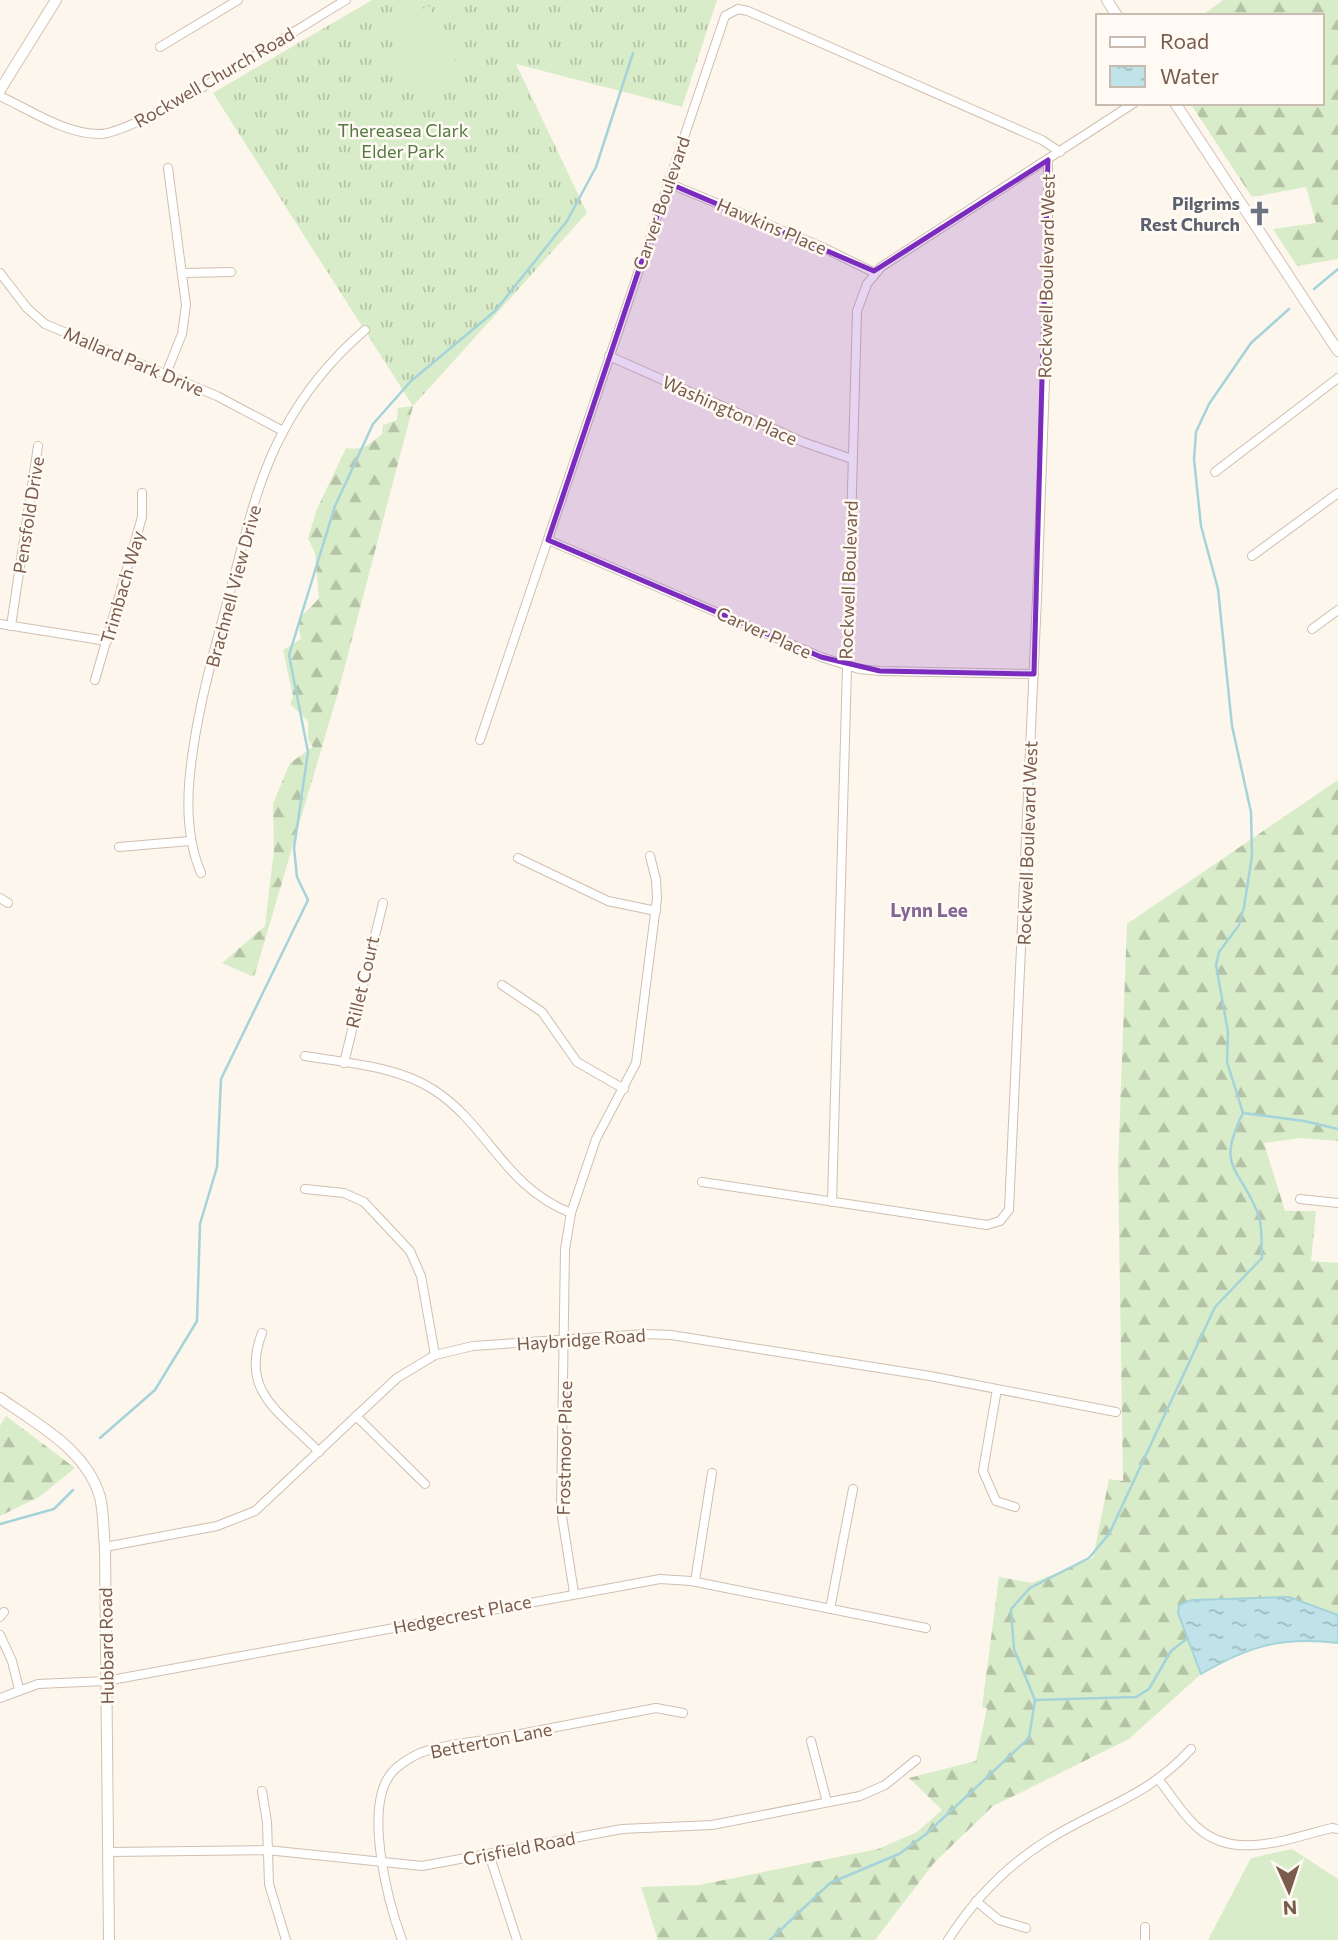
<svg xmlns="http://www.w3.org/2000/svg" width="1338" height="1940" font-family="Commissioner,sans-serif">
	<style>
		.grass { fill: url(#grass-tufts) }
		.forest { fill: url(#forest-firs) }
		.pitch { fill: #d8ecc9 }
		.water { fill: url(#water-ripples); stroke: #a5d3da; stroke-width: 2 }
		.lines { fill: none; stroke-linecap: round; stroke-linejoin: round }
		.stream { stroke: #a5d3da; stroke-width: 2.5 }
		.minor-casing { stroke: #d1beb0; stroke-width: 10 }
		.secondary-casing { stroke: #d6c0b0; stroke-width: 12 }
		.minor { stroke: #fff; stroke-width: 8 }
		.secondary { stroke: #fff; stroke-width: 10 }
		.marked { fill: #7b2cbf; fill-opacity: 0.2; stroke: #7b2cbf; stroke-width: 5; stroke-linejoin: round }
		.labels { text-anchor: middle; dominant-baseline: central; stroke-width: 5; stroke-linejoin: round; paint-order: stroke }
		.street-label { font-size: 18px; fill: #7a5c4d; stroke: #fffaf3 }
		.park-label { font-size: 18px; fill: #537a41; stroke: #fffaf3 }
		.worship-label { font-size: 18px; font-weight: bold; fill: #5b616d; stroke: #fffaf3; text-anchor: end }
		.neighbourhood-label { font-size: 19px; font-weight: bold; fill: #846695; stroke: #fffaf3 }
	</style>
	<defs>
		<pattern id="grass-tufts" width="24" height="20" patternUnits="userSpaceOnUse" patternTransform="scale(1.75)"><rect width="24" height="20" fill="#d8ecc9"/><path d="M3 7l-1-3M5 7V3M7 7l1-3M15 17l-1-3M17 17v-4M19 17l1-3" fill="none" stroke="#b4c2a5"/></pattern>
		<pattern id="forest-firs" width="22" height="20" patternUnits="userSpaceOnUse" patternTransform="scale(1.75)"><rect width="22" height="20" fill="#d8ecc9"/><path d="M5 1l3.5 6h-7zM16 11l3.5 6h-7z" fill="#b4c2a5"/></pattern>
		<pattern id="water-ripples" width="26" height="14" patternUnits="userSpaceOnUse" patternTransform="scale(1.75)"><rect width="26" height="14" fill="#bfe3e8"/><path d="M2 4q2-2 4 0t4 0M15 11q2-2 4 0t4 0" fill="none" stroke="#a0bbbe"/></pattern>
	</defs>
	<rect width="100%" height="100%" fill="#fdf6ec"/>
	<polygon class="grass" points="372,0 717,0 682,107 516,64 587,213 413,406 213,93"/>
	<g class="forest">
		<polygon points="1223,0 1338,0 1338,259 1297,266 1273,229 1316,223 1306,187 1252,197 1190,103 1322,103 1322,16 1202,16"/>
		<path d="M413,406l-76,290 -83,281 -32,-14 43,-37 9,-76 -1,-46 17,-41 23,-16 -5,-8v-18l-18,-17 3,-7 -10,-47 18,-11c-6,-26 3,-22 18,-41l-4,-45 -7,-15 9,-29 29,-61c16,3 25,-4 36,-14l1,-9 14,-5 1,-12z"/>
		<polygon points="1338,780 1338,1141 1300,1138 1264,1143 1285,1211 1316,1211 1311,1261 1338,1263 1338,1615 1289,1597 1192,1600 1179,1605 1178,1613 1201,1674 1129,1739 993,1806 934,1863 875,1940 658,1940 641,1887 699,1885 878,1849 917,1832 942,1810 909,1778 976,1761 987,1708 982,1707 999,1577 1032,1583 1093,1558 1109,1479 1123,1481 1118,1166 1127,924"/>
		<polygon points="6,1416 75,1468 39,1497 0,1516 0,1426"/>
	</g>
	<g class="pitch">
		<polygon points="429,6 460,71 417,92 385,27"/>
		<polygon points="1292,1849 1338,1879 1338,1940 1208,1940 1251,1858"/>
	</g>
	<path class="water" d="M1289,1597l49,18v28c-56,-7 -89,3 -137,31l-23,-61 1,-8 13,-5z"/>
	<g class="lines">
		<g class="stream">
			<polyline points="1314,289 1338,269"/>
			<polyline points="1243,1113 1304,1121 1338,1129"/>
			<polyline points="100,1438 155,1390 197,1321 200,1224 217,1167 221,1079 308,900 297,877 294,848 308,752 289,655 335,506 373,424 411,381 495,311 567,221 596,167 633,53"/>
			<polyline points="0,1524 54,1509 73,1490"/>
			<polyline points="1035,1700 1136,1697 1149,1689 1171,1651 1188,1638"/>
			<path d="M770,1940l60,-57 69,-29 26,-19 104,-97 6,-38 -21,-51 -3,-40 19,-21 59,-30 20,-24 106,-227 47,-49c-1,-13 1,-32 -4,-44 -18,-48 -43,-44 -15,-101l-16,-51 1,-30 -12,-67 3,-13 20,-27 5,-18 8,-51 -1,-44 -19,-86 -14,-137 -17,-63 -7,-67 2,-27 13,-28 42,-61 38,-34"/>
		</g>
		<defs>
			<g id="minor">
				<polyline points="160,47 238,0"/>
				<path d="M0,96c30,14 65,38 99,38 40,0 202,-108 247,-134"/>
				<polyline points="668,183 822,247 875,273"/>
				<polyline points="0,273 27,308 45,324 217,396 283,431"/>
				<polyline points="184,273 231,272"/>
				<polyline points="609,356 803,442 852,459"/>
				<polyline points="166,374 182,334 186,305 168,168"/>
				<polyline points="1215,472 1338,378"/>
				<polyline points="548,540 821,657 859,669 880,671 1034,674"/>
				<polyline points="1252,556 1338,493"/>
				<polyline points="0,624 107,641"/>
				<polyline points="11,626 38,446"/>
				<polyline points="1312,629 1338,610"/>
				<polyline points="95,680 142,517 142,493"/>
				<polyline points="480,740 725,16 738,9 748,11 1042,140 1060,152"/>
				<polyline points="119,847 190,841"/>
				<polyline points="518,858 608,901 656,911"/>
				<path d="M201,873c-12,-28 -14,-58 -12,-88 5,-66 25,-134 42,-197 14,-52 26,-108 52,-156 21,-40 47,-72 82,-102"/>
				<polyline points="0,898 8,903"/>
				<polyline points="502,985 542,1012 577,1062 624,1089"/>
				<path d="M305,1056c42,7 92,10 129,34 55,36 69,96 137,123"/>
				<polyline points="344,1063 383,903"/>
				<polyline points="702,1182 987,1225 1000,1221 1009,1210 1037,598 1048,300 1048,160"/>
				<polyline points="305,1189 344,1193 364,1202 410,1251 421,1276 435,1355"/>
				<polyline points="1300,1199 1338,1203"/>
				<polyline points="832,1202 857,311 867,284 881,267 1134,103"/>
				<path d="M262,1333c-23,60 20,80 57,119"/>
				<polyline points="997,1389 983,1471 996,1501 1015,1507"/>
				<polyline points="356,1416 425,1484"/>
				<polyline points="105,1547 217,1526 255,1511 397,1378 435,1355 473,1346 645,1334 671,1335 930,1376 1116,1412"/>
				<polyline points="695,1581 712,1473"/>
				<polyline points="574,1593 561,1510 565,1249 571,1213 596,1139 636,1063 657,898 656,880 650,856"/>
				<polyline points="830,1609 853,1489"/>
				<polyline points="0,1617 4,1612"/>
				<polyline points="0,1635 12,1661 19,1689"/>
				<polyline points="0,1698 38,1684 106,1681 660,1579 691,1581 926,1628"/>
				<polyline points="811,1741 827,1802"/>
				<path d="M1159,1780c12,15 23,34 38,47 37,35 92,11 135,1l6,1"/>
				<polyline points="262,1791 267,1822 269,1884 286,1940"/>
				<polyline points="109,1852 267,1850 422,1866 622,1829 712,1825 860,1796 885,1785 916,1760"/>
				<polyline points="489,1854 517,1940"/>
				<polyline points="976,1901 999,1920 1026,1928"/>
				<polyline points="1145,1927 1145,1940"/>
				<path d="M402,1940c-14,-38 -38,-130 -12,-165 6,-9 21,-18 30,-22 25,-9 54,-11 79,-15 52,-10 105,-20 157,-30l27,5"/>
				<path d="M948,1940c27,-42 60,-76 103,-102 52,-32 96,-41 140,-89"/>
			</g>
			<g id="secondary">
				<polyline points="1107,0 1117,16"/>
				<polyline points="0,90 56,0"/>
				<polyline points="1175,103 1338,351"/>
				<path d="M0,1398c38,27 86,51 100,99 4,15 3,34 5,50l4,393"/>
			</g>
		</defs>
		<use href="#minor" class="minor-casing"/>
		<use href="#secondary" class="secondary-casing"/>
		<use href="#minor" class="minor"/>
		<use href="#secondary" class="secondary"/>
	</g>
	<path class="marked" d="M1048,160l-14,514 -154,-3 -59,-14 -273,-117 120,-357 206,88z"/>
	<defs>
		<symbol id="church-bare" viewBox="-9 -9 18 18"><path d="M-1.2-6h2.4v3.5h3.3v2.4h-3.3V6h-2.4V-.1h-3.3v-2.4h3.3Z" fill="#6b7280" stroke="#fffaf3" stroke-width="2.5" paint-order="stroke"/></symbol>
	</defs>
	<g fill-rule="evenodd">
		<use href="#church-bare" x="1242" y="196" width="35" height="35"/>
	</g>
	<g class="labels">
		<g class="street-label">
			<text transform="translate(214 77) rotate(-30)">Rockwell Church Road</text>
			<text transform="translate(661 203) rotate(-71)">Carver Boulevard</text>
			<text transform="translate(772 226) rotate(23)">Hawkins Place</text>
			<text transform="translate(1046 276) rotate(-89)">Rockwell Boulevard West</text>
			<text transform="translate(134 361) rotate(23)">Mallard Park Drive</text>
			<text transform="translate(730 410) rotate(24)">Washington Place</text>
			<text transform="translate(28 515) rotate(-81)">Pensfold Drive</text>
			<text transform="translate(848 580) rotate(-88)">Rockwell Boulevard</text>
			<text transform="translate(233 586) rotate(-75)">Brachnell View Drive</text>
			<text transform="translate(122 587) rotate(-74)">Trimbach Way</text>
			<text transform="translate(764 632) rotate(24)">Carver Place</text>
			<text transform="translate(1027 843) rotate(-88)">Rockwell Boulevard West</text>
			<text transform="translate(362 982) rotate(-77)">Rillet Court</text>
			<text transform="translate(581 1339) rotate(-4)">Haybridge Road</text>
			<text transform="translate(564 1448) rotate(-89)">Frostmoor Place</text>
			<text transform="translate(462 1614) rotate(-11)">Hedgecrest Place</text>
			<text transform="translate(106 1646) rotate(-91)">Hubbard Road</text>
			<text transform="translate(491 1740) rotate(-11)">Betterton Lane</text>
			<text transform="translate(519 1848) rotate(-11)">Crisfield Road</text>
		</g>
		<g class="park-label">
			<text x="403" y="130">Thereasea Clark<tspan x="403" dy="21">Elder Park</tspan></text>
		</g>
		<g class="worship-label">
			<text x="1240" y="203">Pilgrims<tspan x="1240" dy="21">Rest Church</tspan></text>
		</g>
		<g class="neighbourhood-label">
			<text x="929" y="909">Lynn Lee</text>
		</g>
	</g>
	<rect x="1096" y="14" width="228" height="91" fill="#fffaf3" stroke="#cabbb1" stroke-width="2"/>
	<rect x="1110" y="37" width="35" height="10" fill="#ffffff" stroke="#cabbb1" stroke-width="2"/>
	<text x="1160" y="49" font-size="21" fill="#7a5c4d">Road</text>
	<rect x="1110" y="66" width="35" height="21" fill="url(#water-ripples)" stroke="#cabbb1" stroke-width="2"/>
	<text x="1160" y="84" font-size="21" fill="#7a5c4d">Water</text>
	<g transform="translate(1289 1891) rotate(177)" stroke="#fffaf3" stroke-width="5" paint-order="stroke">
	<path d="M0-5L12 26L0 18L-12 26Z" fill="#7a5c4d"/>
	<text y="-10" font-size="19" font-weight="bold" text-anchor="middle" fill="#7a5c4d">N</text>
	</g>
</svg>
